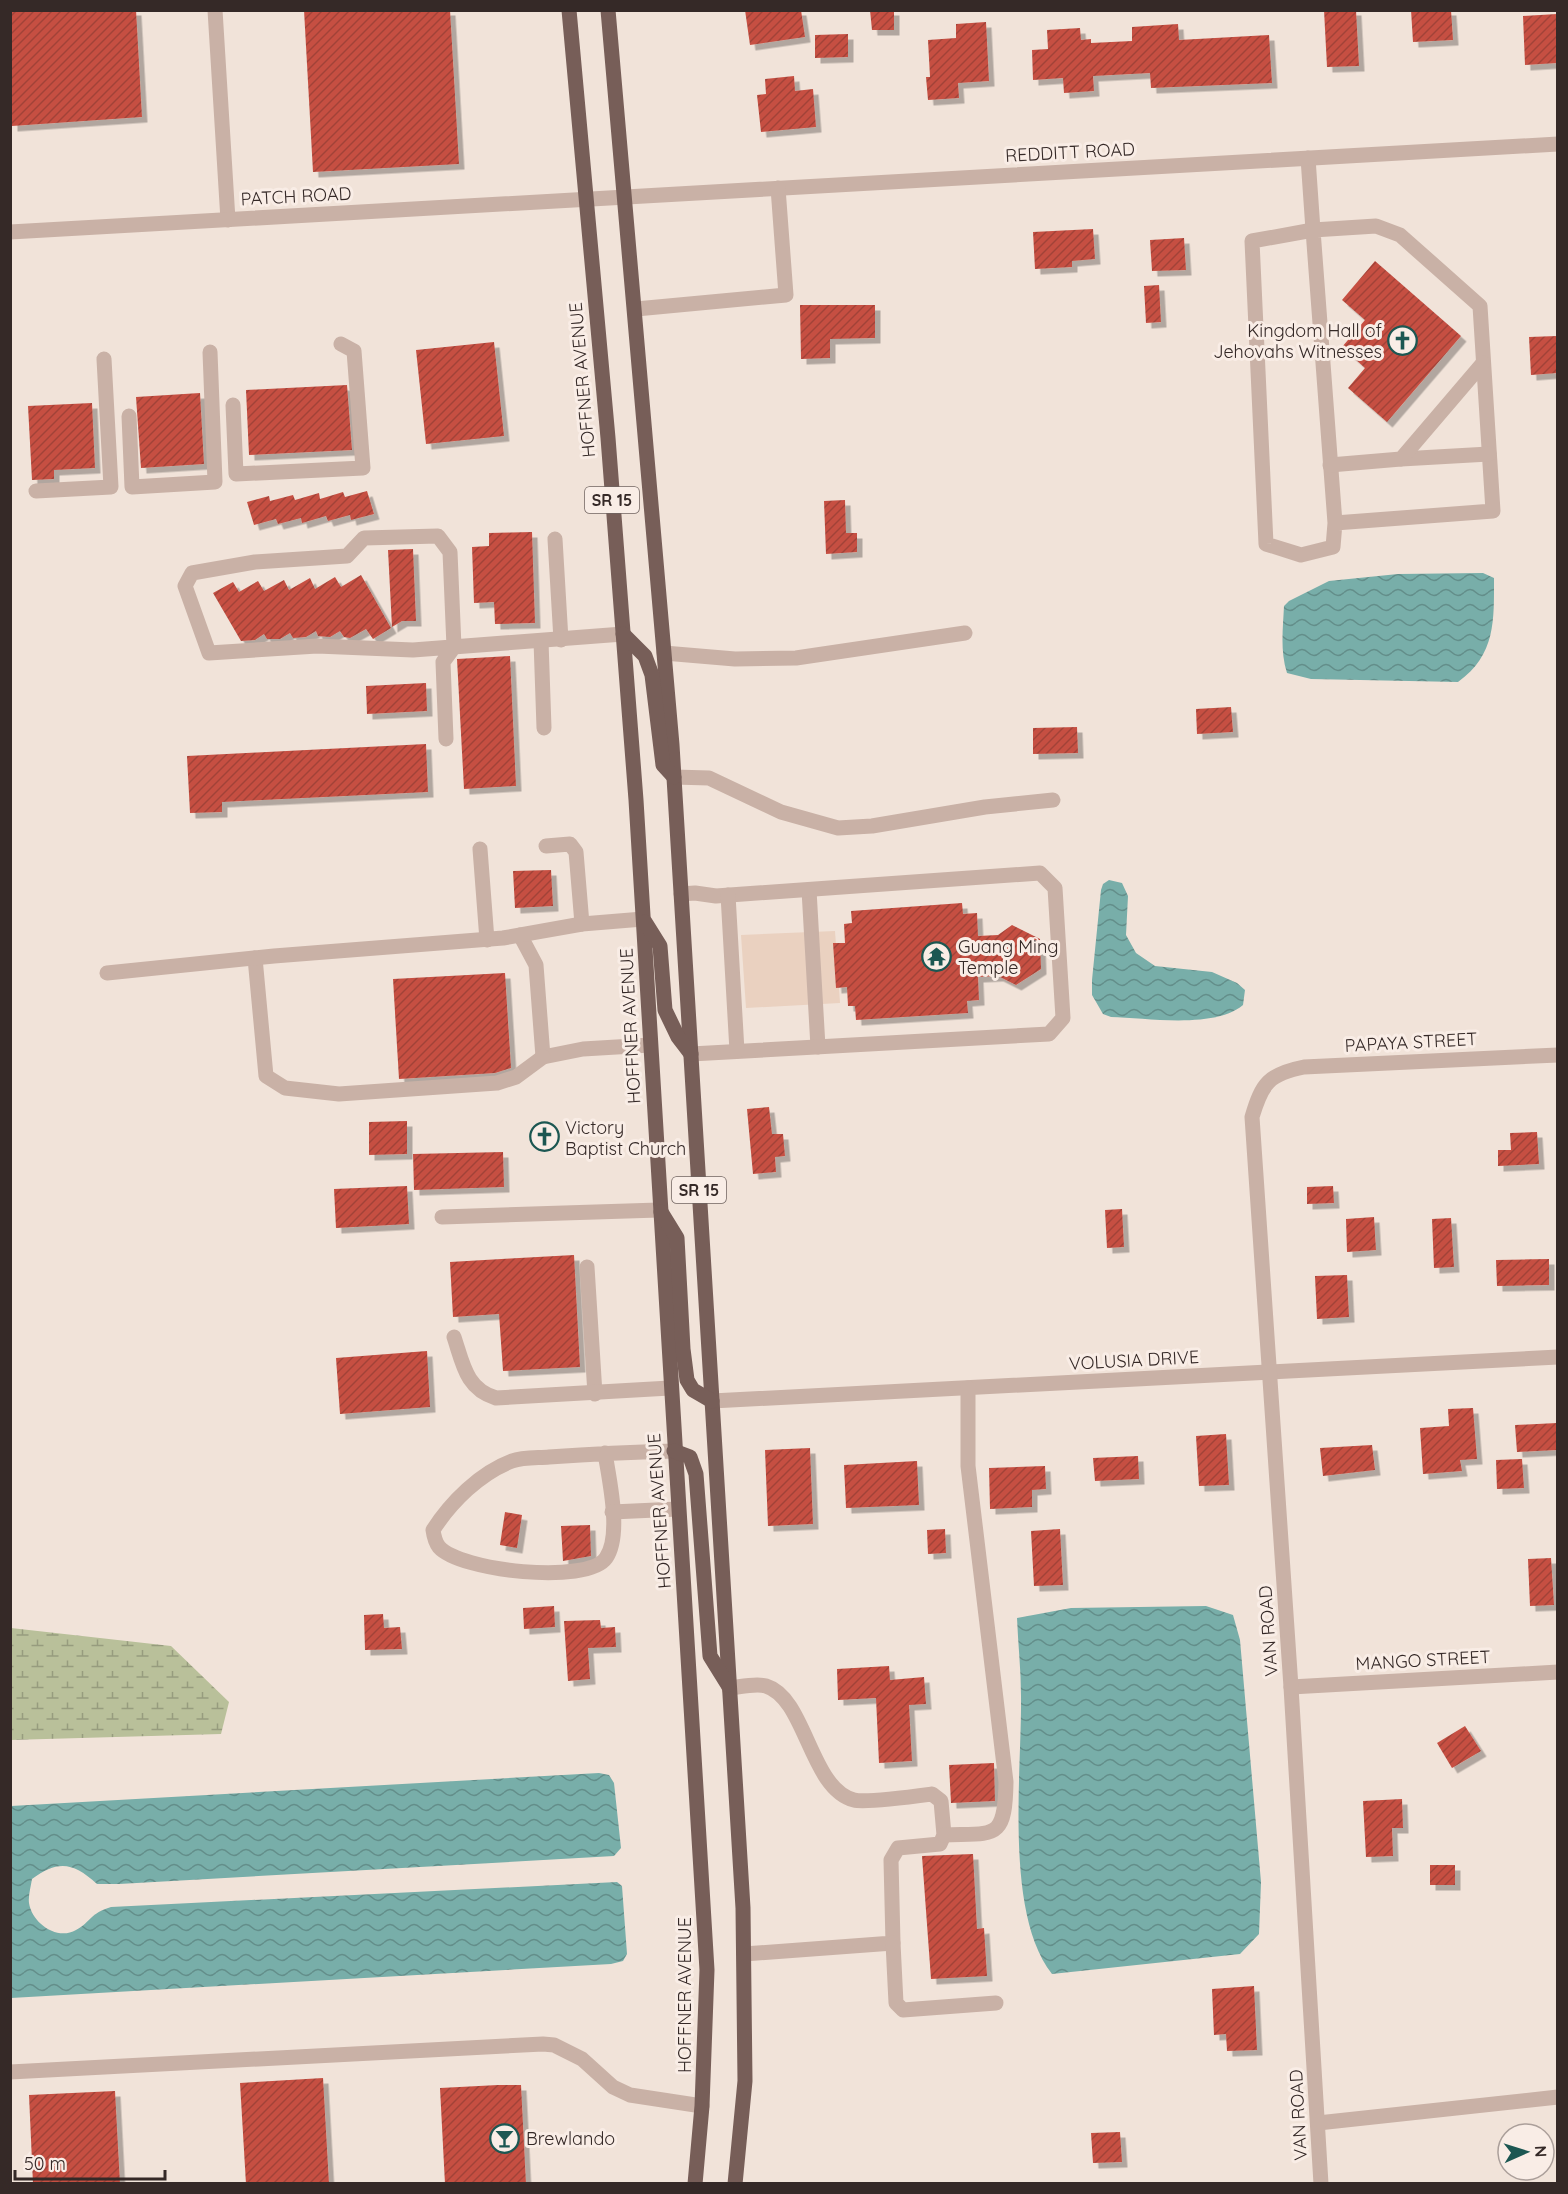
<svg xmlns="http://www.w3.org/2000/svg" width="1568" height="2194" font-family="Quicksand,sans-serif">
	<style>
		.wetland { fill: url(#wetland-marsh) }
		.plaza { fill: #ead1c0 }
		.water { fill: url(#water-waves) }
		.building { fill: url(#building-hatch); filter: url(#shadow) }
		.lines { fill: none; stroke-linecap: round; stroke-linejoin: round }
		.minor { stroke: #c9b1a6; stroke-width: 15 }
		.major { stroke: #775e58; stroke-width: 15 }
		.labels { text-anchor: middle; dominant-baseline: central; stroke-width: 6; stroke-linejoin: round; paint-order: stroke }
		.shield { fill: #f9ede6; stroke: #706460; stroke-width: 1.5 }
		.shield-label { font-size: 16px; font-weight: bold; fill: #352927 }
		.street-label { font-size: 18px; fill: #352927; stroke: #f9ede6 }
		.poi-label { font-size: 18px; fill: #352927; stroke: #f9ede6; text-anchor: start }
	</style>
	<defs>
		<pattern id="wetland-marsh" width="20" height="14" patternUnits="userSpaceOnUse" patternTransform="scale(1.5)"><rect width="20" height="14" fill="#b9c09a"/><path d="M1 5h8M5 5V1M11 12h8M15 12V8" fill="none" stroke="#979c7e"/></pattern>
		<pattern id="water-waves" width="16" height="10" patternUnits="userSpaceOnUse" patternTransform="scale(1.5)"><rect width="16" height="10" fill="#78aea9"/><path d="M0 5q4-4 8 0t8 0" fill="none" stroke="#638e8a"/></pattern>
		<pattern id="building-hatch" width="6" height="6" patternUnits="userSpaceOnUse" patternTransform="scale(1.5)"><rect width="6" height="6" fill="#c65043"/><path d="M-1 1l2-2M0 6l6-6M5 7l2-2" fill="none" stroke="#a24238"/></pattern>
		<filter id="shadow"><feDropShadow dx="5.5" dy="5.5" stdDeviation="0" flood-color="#0004"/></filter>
	</defs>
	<rect width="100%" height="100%" fill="#f1e3d9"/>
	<polygon class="wetland" points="11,1628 171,1646 229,1702 221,1734 11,1740"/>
	<polygon class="plaza" points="835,931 840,1003 746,1008 741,935"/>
	<g class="water">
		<path d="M1483,573l11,5c0,42 2,77 -36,104l-147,-3 -24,-6c-7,-22 -4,-45 -3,-67l5,-5 40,-20 69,-7z"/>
		<path d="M1109,880l13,3 6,13 -2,39 10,18 19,13 57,6 25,11 8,7 -2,15c-28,24 -96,13 -132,12l-8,-3 -11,-19v-15l9,-90 2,-6z"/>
		<path d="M1206,1606l27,9 7,25 21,242 -2,52 -19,20 -188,20c-48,-61 -30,-202 -31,-278 0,-26 -3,-52 -4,-78l54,-10z"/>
		<path d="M599,1773l10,2 5,8 7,65 -7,8 -495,28h-22c-24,-22 -39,-24 -65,-5 -1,7 -4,17 -3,24 3,20 28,38 47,27 15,-8 14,-17 35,-23l506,-25 5,4 5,68 -4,7 -12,3 -600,34v-192z"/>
	</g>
	<g class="building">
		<polygon points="10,10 136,10 142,117 12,126"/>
		<polygon points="304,10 450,10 459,164 313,172"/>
		<polygon points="745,10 801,10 805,37 750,45"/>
		<polygon points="870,10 894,10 894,30 872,30"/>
		<polygon points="1324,10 1356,10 1359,66 1327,67"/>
		<polygon points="1411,10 1451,10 1453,40 1413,42"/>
		<polygon points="1557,14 1557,63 1525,65 1523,16"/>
		<polygon points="986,22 989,81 958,83 959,98 928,100 926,77 930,77 928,40 956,38 956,24"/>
		<polygon points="1178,24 1179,40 1269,35 1272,83 1151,88 1150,73 1093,76 1094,91 1064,93 1063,78 1033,80 1032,50 1048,49 1047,30 1080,28 1081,40 1091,39 1091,43 1132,41 1132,27"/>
		<polygon points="848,34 848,57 815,58 815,35"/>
		<polygon points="794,76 795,91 813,89 816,127 761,132 757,95 766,94 765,79"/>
		<polygon points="1093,229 1095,259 1072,261 1072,267 1035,269 1033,232"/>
		<polygon points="1184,238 1186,270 1152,271 1150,240"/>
		<polygon points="1375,261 1461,336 1387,422 1348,388 1365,368 1342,347 1365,320 1342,300"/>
		<polygon points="1159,285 1161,322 1146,323 1144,286"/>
		<polygon points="800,305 875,305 875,338 830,339 830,358 801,359"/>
		<polygon points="1557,336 1557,373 1531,375 1529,337"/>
		<polygon points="494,342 504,436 426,444 416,350"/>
		<polygon points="347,385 352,450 249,455 246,390"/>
		<polygon points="200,393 204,464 141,468 136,397"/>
		<polygon points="92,403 95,468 54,470 54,479 32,480 28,406"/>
		<polygon points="367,491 374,514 351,520 350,515 328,521 326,516 302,523 301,518 278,524 276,519 254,525 247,502 269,496 270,501 293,495 295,500 319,493 320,499 343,492 345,497"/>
		<polygon points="845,500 846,533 857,533 857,552 826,554 824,501"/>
		<polygon points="532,532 535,623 495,624 494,602 474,603 472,547 489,546 489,533"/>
		<polygon points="413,549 416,621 402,621 392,627 388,550"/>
		<polygon points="361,575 391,628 373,639 366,629 350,638 344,637 340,631 330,637 318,636 316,631 306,637 293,638 290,633 280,639 267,639 264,634 255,640 241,641 213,593 233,582 239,592 258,581 264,591 284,580 289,590 310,578 315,589 335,577 341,587"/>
		<polygon points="510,656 516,786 464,789 457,659"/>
		<polygon points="426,683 427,711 367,714 366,686"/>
		<polygon points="1231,707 1233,732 1197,734 1196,709"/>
		<polygon points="1077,727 1078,753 1033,754 1033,728"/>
		<polygon points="426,744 428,792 222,802 222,812 190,813 187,756"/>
		<polygon points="551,870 553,906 515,908 513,871"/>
		<polygon points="962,903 963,914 977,913 978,936 998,935 1012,925 1040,939 1041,969 1016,985 998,976 978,977 979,1000 967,1001 968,1013 856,1020 855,1006 848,1006 847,987 836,988 833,943 845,943 844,924 852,923 851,911"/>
		<polygon points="505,973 511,1068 495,1073 399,1079 393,979"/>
		<polygon points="769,1107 772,1134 783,1134 785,1156 775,1157 776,1172 753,1174 747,1109"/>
		<polygon points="407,1121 407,1154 369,1155 369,1122"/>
		<polygon points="1537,1132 1539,1164 1498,1166 1498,1150 1511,1150 1510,1133"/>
		<polygon points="503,1152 504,1187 414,1190 413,1154"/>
		<polygon points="407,1186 409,1224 336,1228 334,1189"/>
		<polygon points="1333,1186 1334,1203 1307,1204 1307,1187"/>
		<polygon points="1122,1209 1124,1247 1107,1248 1105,1210"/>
		<polygon points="1374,1217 1376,1250 1347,1252 1346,1219"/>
		<polygon points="1451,1218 1454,1267 1434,1268 1432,1219"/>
		<polygon points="574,1255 580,1367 503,1371 499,1314 453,1317 450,1262"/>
		<polygon points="1549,1259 1549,1285 1497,1286 1496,1260"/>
		<polygon points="1347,1275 1349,1317 1317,1319 1315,1276"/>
		<polygon points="427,1351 430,1407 340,1414 336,1358"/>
		<polygon points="1473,1408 1477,1459 1460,1460 1462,1471 1423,1474 1420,1428 1449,1426 1448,1409"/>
		<polygon points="1557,1423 1557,1450 1517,1452 1515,1425"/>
		<polygon points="1226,1434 1229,1485 1199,1486 1196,1436"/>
		<polygon points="1372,1445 1375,1470 1323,1476 1320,1448"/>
		<polygon points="810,1448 813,1524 768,1526 765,1450"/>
		<polygon points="1138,1456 1139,1479 1095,1481 1093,1458"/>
		<polygon points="1522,1459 1524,1488 1497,1489 1496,1460"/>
		<polygon points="917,1461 919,1505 846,1508 844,1465"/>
		<polygon points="1045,1466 1046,1489 1032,1490 1032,1507 990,1509 989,1468"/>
		<polygon points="505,1512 522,1515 517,1548 500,1545"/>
		<polygon points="590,1525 591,1556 563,1561 561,1526"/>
		<polygon points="945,1529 946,1553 928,1554 927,1530"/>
		<polygon points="1060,1529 1063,1585 1034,1586 1031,1531"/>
		<polygon points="1551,1558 1554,1605 1530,1606 1528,1559"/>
		<polygon points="554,1606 555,1627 524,1629 523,1608"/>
		<polygon points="383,1614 384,1628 400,1627 402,1649 365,1650 364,1615"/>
		<polygon points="600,1620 601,1628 615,1627 616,1647 588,1648 590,1679 568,1681 564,1621"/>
		<polygon points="889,1666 890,1680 924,1677 926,1704 909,1705 912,1761 879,1763 876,1698 838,1700 837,1669"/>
		<polygon points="1465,1726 1481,1751 1452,1768 1437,1743"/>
		<polygon points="994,1763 995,1801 951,1803 949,1765"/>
		<polygon points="1402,1799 1403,1828 1392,1828 1393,1856 1366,1857 1363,1801"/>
		<polygon points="973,1854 977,1929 984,1928 987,1976 931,1979 922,1856"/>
		<rect x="1430" y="1865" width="25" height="20"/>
		<polygon points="1254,1986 1257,2050 1227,2051 1226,2034 1214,2035 1212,1989"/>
		<polygon points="323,2078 329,2184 246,2184 240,2083"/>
		<polygon points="498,2085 521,2085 526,2184 445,2184 440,2088"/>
		<polygon points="115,2091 120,2184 33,2184 29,2095"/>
		<polygon points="1120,2132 1122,2162 1093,2163 1091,2133"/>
	</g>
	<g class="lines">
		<g class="minor">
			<polyline points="215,10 228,220"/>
			<polyline points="1308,158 1313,230 1252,241 1266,544 1301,555 1333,547 1335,523 1493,511 1480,306 1400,235 1376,226 1313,230 1335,523"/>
			<polyline points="10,232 1558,144"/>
			<polyline points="636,309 786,295 778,188"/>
			<polyline points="233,405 236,474 363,468 354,351 341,344"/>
			<polyline points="129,416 132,487 215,482 210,352"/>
			<polyline points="1401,459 1489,454"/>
			<polyline points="1330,465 1401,459 1483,363"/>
			<polyline points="36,491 111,487 104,359"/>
			<polyline points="555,539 561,640"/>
			<polyline points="541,641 544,728"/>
			<polyline points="664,653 735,659 796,658 965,633"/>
			<polyline points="446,739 443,662 454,647 450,552 438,536 364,538 347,556 255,562 192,573 185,586 209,653 317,646 413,650 623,634"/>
			<polyline points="674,777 709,778 781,812 838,828 872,826 985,807 1053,800"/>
			<polyline points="546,846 570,844 576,852 582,924"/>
			<polyline points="480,849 487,940"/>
			<polyline points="809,890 818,1047"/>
			<polyline points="681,894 695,893 716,896 1040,873 1055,888 1063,1018 1049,1034 691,1054"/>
			<polyline points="728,895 737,1051"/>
			<polyline points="520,935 536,965 543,1057 583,1049 650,1045"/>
			<polyline points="255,958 266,1076 285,1088 339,1094 497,1083 516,1077 543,1057"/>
			<polyline points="107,973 274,956 503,938 582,924 643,919"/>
			<polyline points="442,1217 659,1210"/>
			<polyline points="587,1267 595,1394"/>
			<path d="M454,1337c9,27 12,52 42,61l174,-10"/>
			<polyline points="712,1401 1558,1357"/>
			<path d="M605,1453c4,26 17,82 1,105 -19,27 -146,13 -167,-11 -4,-5 -5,-10 -6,-17 18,-28 47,-57 79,-69 11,-4 26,-3 37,-4 42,-3 83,-5 125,-6"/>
			<polyline points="612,1512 678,1509"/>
			<polyline points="1291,1687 1558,1672"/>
			<path d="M729,1688c11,-1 27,-5 37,-2 40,12 44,103 88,114 11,3 63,-4 78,-6l9,7 3,34 -4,9 -42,4 -7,12 2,83 -149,11"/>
			<path d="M944,1835c51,-2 61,6 62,-53l-38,-316v-78"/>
			<polyline points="893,1943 896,2003 903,2010 996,2003"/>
			<polyline points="10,2072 543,2044 554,2045 582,2059 613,2087 630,2095 702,2106"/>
			<polyline points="1318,2123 1558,2097"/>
			<path d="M1321,2184l-30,-497 -39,-570c10,-34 17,-43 52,-50l254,-12"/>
		</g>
		<g class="major">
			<polyline points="569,10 608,438 636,800 707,1970 702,2106 695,2184"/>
			<polyline points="608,10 672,745 743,1908 745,2081 735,2184"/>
			<polyline points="623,634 645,656 652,675 663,765 674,777"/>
			<polyline points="645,922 660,946 665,1010 678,1037 691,1054"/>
			<polyline points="661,1212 677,1238 683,1349 687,1380 693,1390 712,1401"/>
			<polyline points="674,1451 690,1457 696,1474 710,1656 728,1685"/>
		</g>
	</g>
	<defs>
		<symbol id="church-ring" viewBox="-11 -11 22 22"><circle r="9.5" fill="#f9ede6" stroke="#1c5752" stroke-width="1.5"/><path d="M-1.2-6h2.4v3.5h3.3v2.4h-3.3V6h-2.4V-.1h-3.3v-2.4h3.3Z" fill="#1c5752"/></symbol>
		<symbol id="temple-ring" viewBox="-11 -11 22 22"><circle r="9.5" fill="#f9ede6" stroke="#1c5752" stroke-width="1.5"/><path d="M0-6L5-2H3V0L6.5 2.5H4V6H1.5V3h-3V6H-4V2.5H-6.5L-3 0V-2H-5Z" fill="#1c5752"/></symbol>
		<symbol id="bar-ring" viewBox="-11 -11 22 22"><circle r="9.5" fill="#f9ede6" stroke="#1c5752" stroke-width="1.5"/><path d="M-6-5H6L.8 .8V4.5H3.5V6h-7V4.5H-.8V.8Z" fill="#1c5752"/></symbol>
	</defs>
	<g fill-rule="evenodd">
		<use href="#church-ring" x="1386" y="324" width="33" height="33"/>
		<use href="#temple-ring" x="920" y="940" width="33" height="33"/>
		<use href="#church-ring" x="528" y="1120" width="33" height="33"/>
		<use href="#bar-ring" x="488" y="2122" width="33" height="33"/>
	</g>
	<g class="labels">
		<g class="shield">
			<rect x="585" y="487" width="54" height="26" rx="4.5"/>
			<rect x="672" y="1177" width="54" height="26" rx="4.5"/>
		</g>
		<g class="shield-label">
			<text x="612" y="500">SR 15</text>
			<text x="699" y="1190">SR 15</text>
		</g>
		<g class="street-label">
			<text transform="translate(1070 152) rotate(-3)">REDDITT ROAD</text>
			<text transform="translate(296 196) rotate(-3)">PATCH ROAD</text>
			<text transform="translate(582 380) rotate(-95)">HOFFNER AVENUE</text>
			<text transform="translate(630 1026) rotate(-93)">HOFFNER AVENUE</text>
			<text transform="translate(1411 1042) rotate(-3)">PAPAYA STREET</text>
			<text transform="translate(1134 1360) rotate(-3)">VOLUSIA DRIVE</text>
			<text transform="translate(659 1511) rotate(-94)">HOFFNER AVENUE</text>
			<text transform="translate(1268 1631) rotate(-94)">VAN ROAD</text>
			<text transform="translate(1423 1660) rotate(-3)">MANGO STREET</text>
			<text transform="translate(684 1995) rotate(-90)">HOFFNER AVENUE</text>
			<text transform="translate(1298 2115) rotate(-93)">VAN ROAD</text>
		</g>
		<g class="poi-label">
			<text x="1382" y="330" text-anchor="end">Kingdom Hall of<tspan x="1382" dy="21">Jehovahs Witnesses</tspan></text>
			<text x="958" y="946">Guang Ming<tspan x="958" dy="21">Temple</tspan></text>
			<text x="565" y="1127">Victory<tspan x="565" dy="21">Baptist Church</tspan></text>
			<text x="526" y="2138">Brewlando</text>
		</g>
	</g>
	<rect width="1568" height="2194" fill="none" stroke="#352927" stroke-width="24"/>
	<g transform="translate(1526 2152) rotate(87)"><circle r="28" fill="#f9ede6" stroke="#ab9f9a" stroke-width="1.5"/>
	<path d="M0-4.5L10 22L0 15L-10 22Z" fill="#1c5752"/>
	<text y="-9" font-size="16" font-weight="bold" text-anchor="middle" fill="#352927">N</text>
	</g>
	<path d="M15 2170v9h150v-9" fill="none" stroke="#352927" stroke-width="3"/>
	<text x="24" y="2170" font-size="18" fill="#352927" stroke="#f9ede6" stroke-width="4.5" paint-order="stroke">50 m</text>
</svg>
